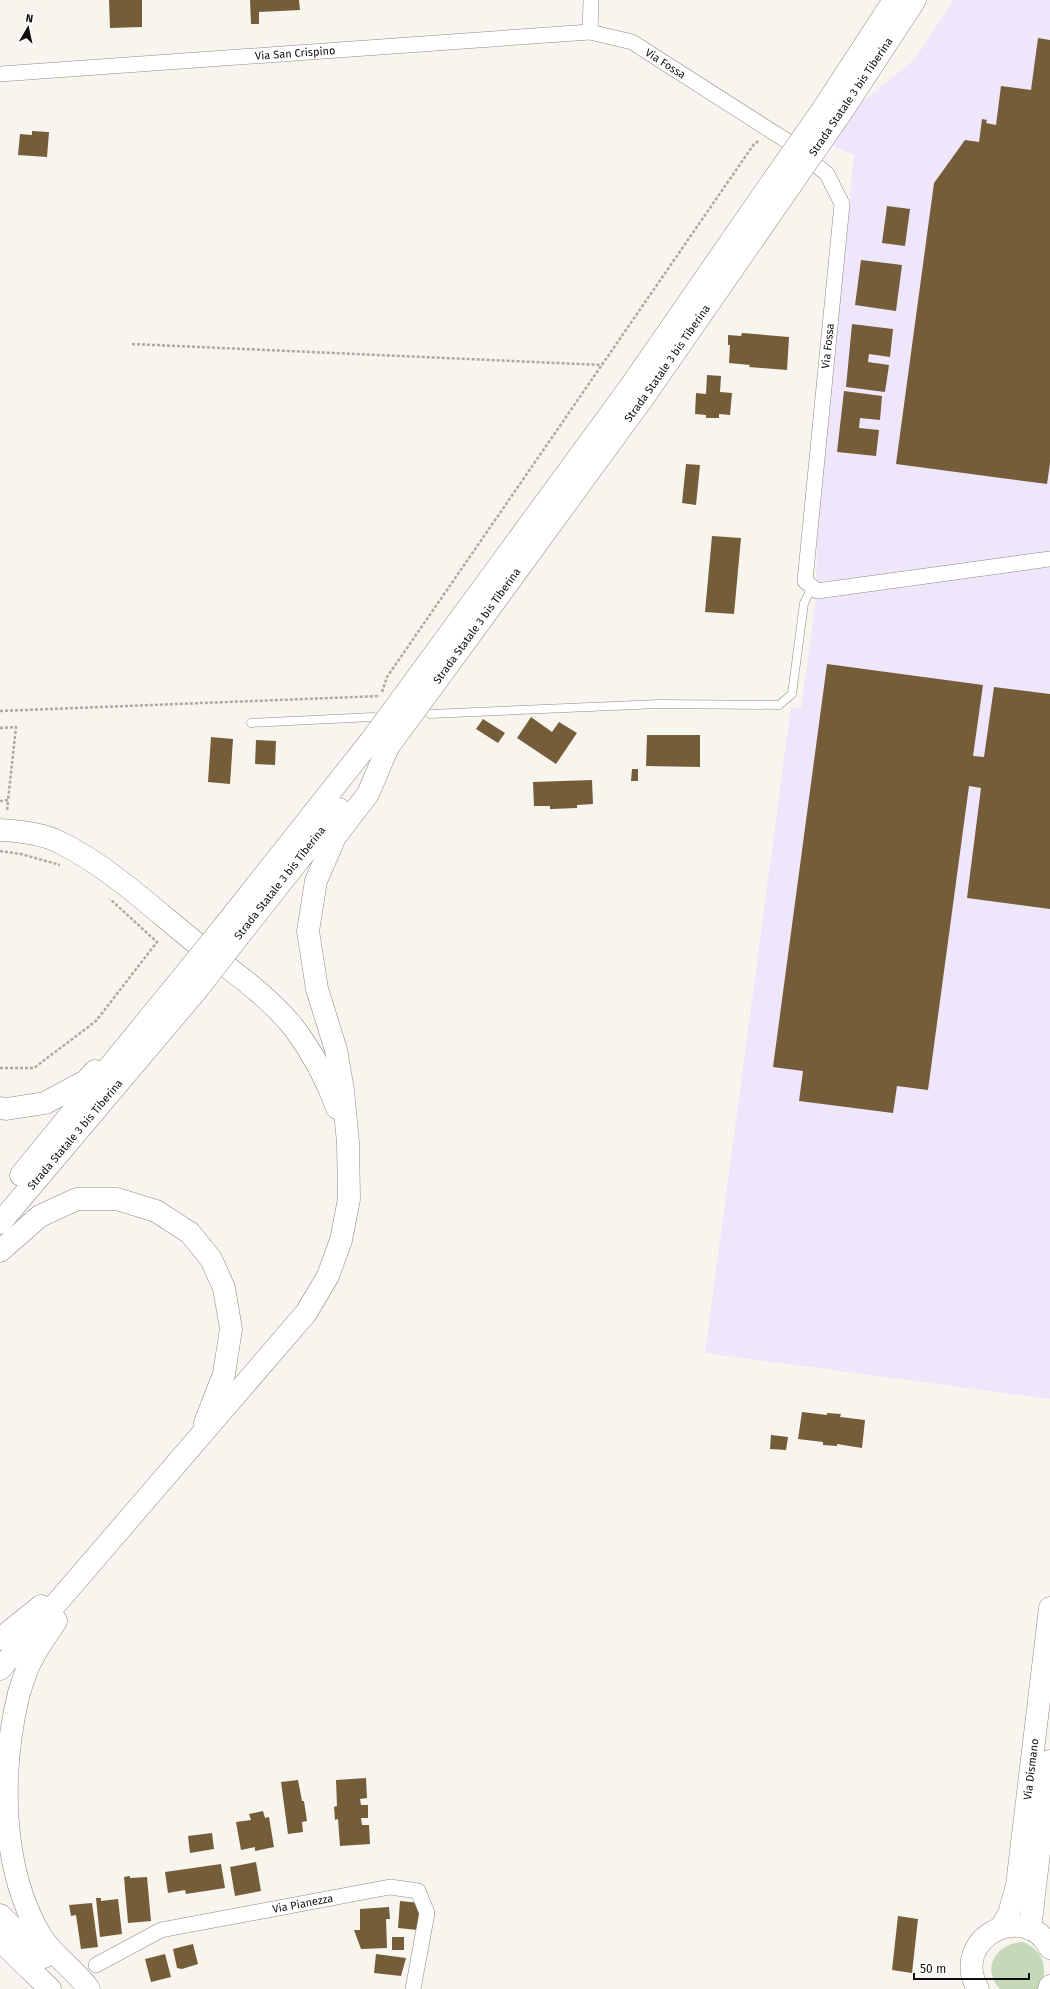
<svg xmlns="http://www.w3.org/2000/svg" width="1050" height="1989" font-family="'Fira Sans',sans-serif">
	<style>
		.commercial { fill: #efe6fb }
		.green { fill: #c3d9b7 }
		.building { fill: #755d3a }
		.lines { fill: none; stroke-linecap: round; stroke-linejoin: round }
		.service-casing { stroke: #8e8a85; stroke-width: 9 }
		.minor-casing { stroke: #8e8a85; stroke-width: 16 }
		.secondary-casing { stroke: #8e8a85; stroke-width: 23 }
		.trunk-casing { stroke: #8e8a85; stroke-width: 23 }
		.path { stroke: #adaaa5; stroke-width: 2.5; stroke-dasharray: 3 2; stroke-linecap: butt }
		.service { stroke: #fff; stroke-width: 8 }
		.minor { stroke: #fff; stroke-width: 15 }
		.secondary { stroke: #fff; stroke-width: 22 }
		.trunk { stroke: #fff; stroke-width: 22 }
		.trunk-bridge-casing { stroke: #8e8a85; stroke-width: 23; stroke-linecap: butt }
		.trunk-bridge { stroke: #fff; stroke-width: 22 }
		.labels { text-anchor: middle; dominant-baseline: central; stroke-width: 4; stroke-linejoin: round; paint-order: stroke }
		.street-label { font-size: 11px; fill: #0f0e0c; stroke: #fff }
	</style>
	<rect width="100%" height="100%" fill="#f8f4ee"/>
	<polygon class="commercial" points="954,0 1050,0 1050,1399 705,1353 791,707 801,708 816,599 817,534 854,155 832,146 852,110 915,59"/>
	<path class="green" d="M1023,1942c21,8 27,30 15,47h-38c-20,-21 -3,-46 23,-47z"/>
	<g class="building">
		<polygon points="109,0 142,0 142,27 110,28"/>
		<polygon points="250,0 299,0 300,10 259,12 259,24 251,24"/>
		<polygon points="1038,38 1050,40 1050,463 1047,484 896,464 934,183 965,140 979,142 982,119 987,120 986,123 996,125 1001,86 1031,90"/>
		<polygon points="32,131 49,132 47,157 18,155 20,134 32,135"/>
		<polygon points="887,206 910,209 905,246 882,243"/>
		<polygon points="861,260 902,265 896,311 855,305"/>
		<polygon points="852,324 893,329 890,357 869,354 868,362 889,365 885,392 846,387"/>
		<polygon points="742,333 789,337 787,370 749,367 750,365 729,363 730,345 728,345 728,335 741,336"/>
		<polygon points="707,375 721,376 720,392 732,393 730,415 719,414 719,418 706,418 706,415 695,414 696,393 706,394"/>
		<polygon points="844,391 882,396 880,420 860,418 859,428 879,430 876,456 837,452"/>
		<polygon points="686,464 700,465 696,505 682,503"/>
		<polygon points="712,536 741,538 734,614 705,612"/>
		<polygon points="827,664 983,685 973,756 984,757 994,687 1050,694 1050,909 967,898 981,788 969,786 928,1090 897,1086 893,1113 799,1101 803,1071 773,1067"/>
		<polygon points="531,717 552,732 559,722 577,733 556,764 517,738"/>
		<polygon points="483,719 505,733 498,743 476,729"/>
		<polygon points="647,735 700,735 700,767 646,766"/>
		<polygon points="211,737 233,739 230,784 208,782"/>
		<polygon points="256,740 276,741 275,765 255,764"/>
		<polygon points="632,769 638,769 638,781 631,781"/>
		<polygon points="592,780 593,804 577,805 577,808 552,809 550,809 550,806 534,806 533,782"/>
		<polygon points="802,1412 827,1415 827,1413 841,1414 840,1417 865,1420 862,1448 837,1444 837,1446 823,1445 823,1442 798,1439"/>
		<polygon points="771,1435 788,1437 786,1450 770,1449"/>
		<polygon points="366,1778 367,1798 360,1799 361,1805 368,1805 368,1818 361,1818 362,1825 369,1825 370,1844 340,1846 338,1819 335,1820 334,1807 337,1806 336,1780"/>
		<polygon points="298,1780 302,1801 304,1801 307,1821 302,1822 303,1832 288,1834 281,1782"/>
		<polygon points="263,1811 265,1818 269,1817 274,1847 255,1851 255,1847 241,1850 236,1822 251,1820 249,1814"/>
		<polygon points="212,1833 214,1849 190,1853 188,1836"/>
		<polygon points="256,1862 261,1891 235,1896 230,1867"/>
		<polygon points="221,1864 225,1888 186,1894 185,1890 168,1893 165,1872"/>
		<polygon points="130,1876 130,1878 147,1877 151,1921 128,1923 124,1877"/>
		<polygon points="96,1898 101,1898 101,1901 118,1899 122,1934 100,1937"/>
		<polygon points="400,1901 420,1903 418,1930 398,1928"/>
		<polygon points="92,1903 98,1947 81,1949 76,1915 71,1916 69,1905"/>
		<polygon points="389,1907 390,1919 386,1919 387,1948 361,1949 354,1930 360,1930 360,1909"/>
		<polygon points="898,1916 918,1919 912,1973 892,1970"/>
		<rect x="392" y="1937" width="12" height="13"/>
		<polygon points="193,1944 198,1964 182,1969 177,1968 173,1949"/>
		<polygon points="165,1954 171,1977 151,1982 145,1959"/>
		<polygon points="376,1954 406,1958 401,1976 374,1973"/>
	</g>
	<g class="lines">
		<defs>
			<g id="service">
				<polyline points="430,714 659,704 779,705 792,694 804,603 812,587"/>
				<polyline points="251,723 373,717"/>
			</g>
			<g id="minor">
				<path id="s1" d="M591,0l-1,32 42,10 155,99 40,33 15,30 -37,377 12,10 233,-32"/>
				<path id="s2" d="M0,74l590,-42"/>
				<path id="s3" d="M96,1965l65,-35 229,-43 28,4 9,22 -14,76"/>
			</g>
			<g id="secondary">
				<path id="s4" d="M1001,1927l8,-13 8,-29 33,-277"/>
				<polyline points="1030,1929 1050,1761"/>
				<path d="M978,1989c-29,-50 47,-90 72,-41"/>
				<polyline points="1049,1989 1050,1986"/>
			</g>
			<g id="trunk">
				<polyline points="823,109 894,0"/>
				<polyline points="843,110 915,0"/>
				<polyline points="422,671 630,387 776,176"/>
				<path id="s5" d="M441,675l205,-281 145,-209"/>
				<path d="M0,830c19,1 42,3 59,12 49,24 90,63 132,97 35,28 75,54 103,89 18,24 33,52 43,80"/>
				<polyline points="225,925 369,743"/>
				<polyline points="239,936 339,809"/>
				<polyline points="0,1108 6,1109 45,1103 86,1081 95,1071"/>
				<polyline points="21,1175 182,978"/>
				<path id="s6" d="M0,1223l196,-232"/>
				<polyline points="0,1251 40,1216 77,1199 117,1199 156,1211 190,1233 211,1259 224,1288 231,1329 224,1374 205,1423"/>
				<path d="M56,1621c-9,14 -20,28 -27,44 -4,9 -7,19 -10,28 -19,78 -19,176 23,245 13,19 33,32 47,51"/>
				<polyline points="0,1639 41,1606"/>
				<polyline points="0,1669 306,1313 328,1276 341,1240 349,1199 348,1143 343,1090 336,1050 317,989 308,931 316,881 335,837 368,794 388,747"/>
				<polyline points="0,1915 44,1957"/>
				<polyline points="0,1940 50,1989"/>
			</g>
		</defs>
		<use href="#service" class="service-casing"/>
		<use href="#minor" class="minor-casing"/>
		<use href="#secondary" class="secondary-casing"/>
		<use href="#trunk" class="trunk-casing"/>
		<g class="path">
			<polyline points="132,344 602,365"/>
			<polyline points="382,692 387,677 754,144 759,141"/>
			<polyline points="0,711 380,696"/>
			<polyline points="0,728 16,727 8,800"/>
			<polyline points="0,801 8,800 7,812"/>
			<polyline points="0,851 21,854 60,865"/>
			<polyline points="0,1068 34,1068 96,1021 157,942 110,899"/>
		</g>
		<use href="#service" class="service"/>
		<use href="#minor" class="minor"/>
		<use href="#secondary" class="secondary"/>
		<use href="#trunk" class="trunk"/>
		<defs>
			<g id="trunk-bridge">
				<polyline points="776,176 823,109"/>
				<polyline points="791,185 843,110"/>
				<polyline points="369,743 422,671"/>
				<polyline points="388,747 441,675"/>
				<polyline points="182,978 225,925"/>
				<polyline points="196,991 239,936"/>
			</g>
		</defs>
		<use href="#trunk-bridge" class="trunk-bridge-casing"/>
		<use href="#trunk-bridge" class="trunk-bridge"/>
	</g>
	<g class="labels">
		<g class="street-label">
			<text stroke="none"><textPath href="#s2" startOffset="296">Via San Crispino</textPath></text>
			<text stroke="none"><textPath href="#s1" startOffset="115">Via Fossa</textPath></text>
			<text transform="translate(851 97) rotate(-56)">Strada Statale 3 bis Tiberina</text>
			<text transform="translate(828 346) rotate(-84)">Via Fossa</text>
			<text stroke="none"><textPath href="#s5" startOffset="385">Strada Statale 3 bis Tiberina</textPath></text>
			<text transform="translate(477 626) rotate(-54)">Strada Statale 3 bis Tiberina</text>
			<text transform="translate(280 883) rotate(-52)">Strada Statale 3 bis Tiberina</text>
			<text stroke="none"><textPath href="#s6" startOffset="116">Strada Statale 3 bis Tiberina</textPath></text>
			<text stroke="none"><textPath href="#s4" startOffset="162">Via Dismano</textPath></text>
			<text stroke="none"><textPath href="#s3" startOffset="218">Via Pianezza</textPath></text>
		</g>
	</g>
	<g transform="translate(28 28) rotate(9)" stroke="#ffffff" stroke-width="3" paint-order="stroke">
	<path d="M0-3L7 15L0 10L-7 15Z" fill="#0f0e0c"/>
	<text y="-6" font-size="11" font-weight="bold" text-anchor="middle" fill="#0f0e0c">N</text>
	</g>
	<path d="M914 1973v6h115v-6" fill="none" stroke="#0f0e0c" stroke-width="2"/>
	<text x="920" y="1973" font-size="12" fill="#0f0e0c" stroke="#ffffff" stroke-width="3" paint-order="stroke">50 m</text>
</svg>
